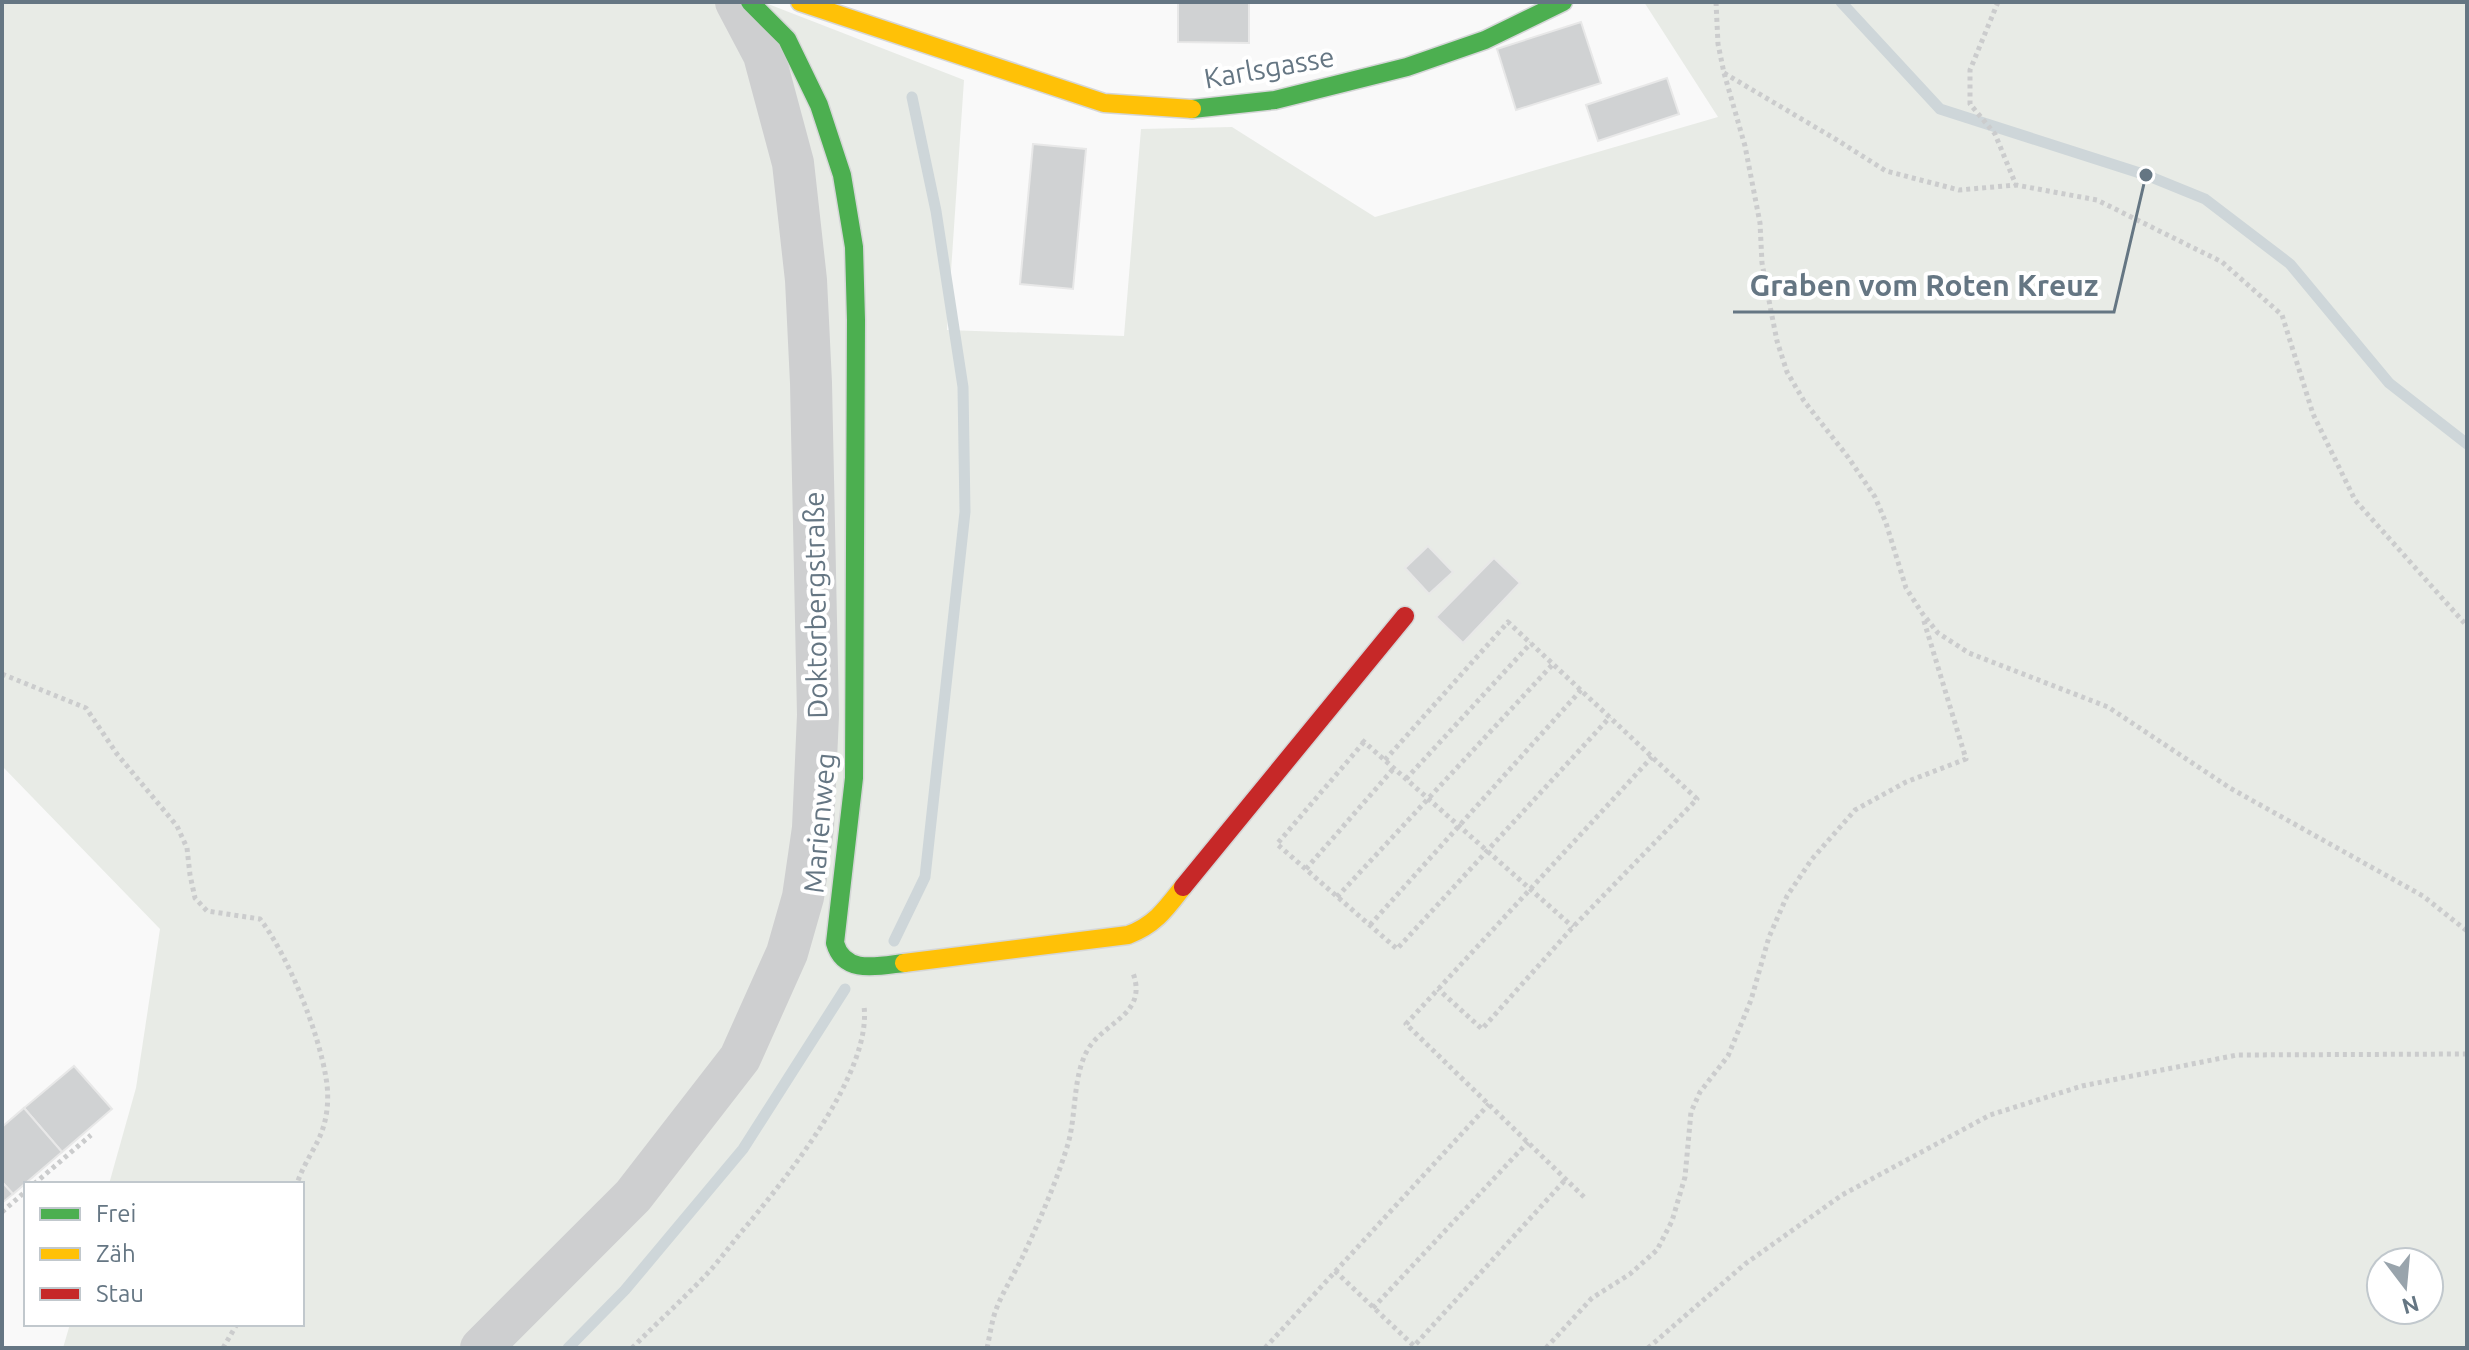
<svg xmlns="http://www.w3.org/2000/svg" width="2469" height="1350" font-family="Ubuntu,sans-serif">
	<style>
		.green { fill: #e8ebe6; fill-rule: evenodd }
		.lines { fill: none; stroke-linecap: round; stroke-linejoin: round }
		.stream { stroke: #ced6d9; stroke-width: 11 }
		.building { fill: #d0d2d3; stroke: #e8e8e8; stroke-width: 2 }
		.fast-casing { stroke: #d5d6d7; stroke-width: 21 }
		.slow-casing { stroke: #d5d6d7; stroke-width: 21 }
		.jam-casing { stroke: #d5d6d7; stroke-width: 21 }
		.path { stroke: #cbcccd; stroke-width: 5; stroke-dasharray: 4 4; stroke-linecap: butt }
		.street { stroke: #cecfd0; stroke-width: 42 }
		.fast { stroke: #4caf50; stroke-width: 18 }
		.slow { stroke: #ffc107; stroke-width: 18 }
		.jam { stroke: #c62828; stroke-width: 18 }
		.labels { text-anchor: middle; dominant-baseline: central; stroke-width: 8; stroke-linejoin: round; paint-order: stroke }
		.street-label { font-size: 28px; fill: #657683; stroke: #fff }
		.leader { fill: none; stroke: #657683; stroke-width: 3 }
		.callout-dot { fill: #657683; stroke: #fff; stroke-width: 3 }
		.callout-label { font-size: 30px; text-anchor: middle; font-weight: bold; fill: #657683; stroke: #fff; stroke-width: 8; stroke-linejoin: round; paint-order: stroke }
	</style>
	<rect width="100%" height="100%" fill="#f9f9f9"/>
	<path class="green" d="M2,2h761l201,78 -17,250 177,6 17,-207 91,-2 143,90 343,-100 -74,-115h823v1346h-2404l7,-24h232v-140h-193l27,-96 24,-159 -158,-163zM2381,1262h48v48h-48z"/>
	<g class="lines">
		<g class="stream">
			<polyline points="1841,2 1940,109 2146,175 2205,199 2290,264 2389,383 2467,444"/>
			<polyline points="894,941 925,877 965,512 963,387 936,211 912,97"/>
			<polyline points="568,1348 625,1290 743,1149 845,989"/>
		</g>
	</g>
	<g class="building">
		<polygon points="1178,2 1249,2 1249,43 1178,42"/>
		<polygon points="1581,22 1601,83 1516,110 1497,49"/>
		<polygon points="1667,78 1679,114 1598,141 1586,105"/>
		<polygon points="1033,144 1086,149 1073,289 1020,284"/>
		<polygon points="1428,546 1453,572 1429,594 1405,568"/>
		<polygon points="1494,558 1520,583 1463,643 1436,617"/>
		<polygon points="74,1066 112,1109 62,1152 24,1108"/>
		<polygon points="24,1108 62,1152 13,1194 2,1182 2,1127"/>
		<polygon points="2,1182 13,1194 2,1203"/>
	</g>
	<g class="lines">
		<defs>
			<g id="fast">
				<path d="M750,2l37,37 32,66 23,70 12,72 2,73 -2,458 -19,165c9,32 43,23 69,20"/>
				<polyline points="1192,109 1275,100 1407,67 1485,40 1563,2"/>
			</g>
			<g id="slow">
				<polyline points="800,2 1104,103 1192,109"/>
				<path d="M904,963l224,-28c27,-10 38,-26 55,-48"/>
			</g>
			<polyline id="jam" points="1183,887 1405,616"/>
		</defs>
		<use href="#fast" class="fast-casing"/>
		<use href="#slow" class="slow-casing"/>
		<use href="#jam" class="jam-casing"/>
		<g class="path">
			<polyline points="1716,2 1718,44 1724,73 1745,146 1760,223 1762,263 1771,311 1777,341 1787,372 1804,401 1848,457 1875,497 1886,523 1906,588 1922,613 1938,633 1969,653 2108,707 2230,788 2423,896 2467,931"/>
			<polyline points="1998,2 1970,70 1970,104 1995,134 2016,185 2097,200 2222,262 2282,315 2313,414 2355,500 2467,626"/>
			<polyline points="1724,73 1837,140 1886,171 1959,190 2016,185"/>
			<path d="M2,674l84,34 31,46 60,72 10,22 3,27 5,23 12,13 53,8c28,36 59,114 66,159 3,16 2,35 -3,50 -5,17 -20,36 -26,56"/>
			<polyline points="1362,740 1573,927"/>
			<polyline points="1364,742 1277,844 1397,949 1610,717"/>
			<polyline points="1385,760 1508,622 1697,799 1573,927 1482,1029 1438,989"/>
			<polyline points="1406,779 1531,643"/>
			<polyline points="1306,869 1394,768"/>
			<polyline points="1337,897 1553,664"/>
			<polyline points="1370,925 1581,690"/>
			<polyline points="34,1184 91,1135"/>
			<polyline points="1584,1197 1406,1024 1652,757"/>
			<polyline points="2,1212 26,1191"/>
			<polyline points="1335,1271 1414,1346 1566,1179"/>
			<polyline points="1373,1308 1528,1142"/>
			<polyline points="223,1348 237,1324"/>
			<path d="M632,1348c24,-24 50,-48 74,-73 15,-16 28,-35 43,-52 40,-49 123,-151 115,-217"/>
			<path d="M987,1348c3,-13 5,-29 10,-41 7,-17 17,-33 25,-49 17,-36 34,-75 46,-114 8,-28 5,-63 17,-89 14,-33 64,-38 48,-82"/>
			<polyline points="1265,1348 1489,1104"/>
			<polyline points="1546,1348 1592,1298 1630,1274 1657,1250 1672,1221 1685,1177 1691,1112 1700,1092 1728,1056 1751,1000 1769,937 1787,896 1812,859 1855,810 1906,782 1966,759 1923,618"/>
			<polyline points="1648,1348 1745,1264 1842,1195 1990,1115 2082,1086 2237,1055 2467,1054"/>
		</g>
		<polyline class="street" points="481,1348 633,1196 740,1058 787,953 803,897 813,828 818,715 811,383 806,280 793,163 764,55 736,2"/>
		<use href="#fast" class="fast"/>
		<use href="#slow" class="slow"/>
		<use href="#jam" class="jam"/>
	</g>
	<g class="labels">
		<g class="street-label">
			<text transform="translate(1269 67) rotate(-10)">Karlsgasse</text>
			<text transform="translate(815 605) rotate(-91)">Doktorbergstraße</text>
			<text transform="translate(819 823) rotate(-85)">Marienweg</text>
		</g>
	</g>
	<path class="leader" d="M2146 175L2114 312H1733"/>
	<circle class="callout-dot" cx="2146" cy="175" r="8"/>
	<g class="callout-label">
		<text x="1924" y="296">Graben vom Roten Kreuz</text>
	</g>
	<rect width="2469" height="1350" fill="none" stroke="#657683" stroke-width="8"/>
	<rect x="24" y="1182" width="280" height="144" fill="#ffffff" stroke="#c1c8cd" stroke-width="2"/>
	<rect x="40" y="1208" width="40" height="12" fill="#4caf50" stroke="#c1c8cd" stroke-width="2"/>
	<text x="96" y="1222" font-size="24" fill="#657683">Frei</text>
	<rect x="40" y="1248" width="40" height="12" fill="#ffc107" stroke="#c1c8cd" stroke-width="2"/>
	<text x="96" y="1262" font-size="24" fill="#657683">Zäh</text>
	<rect x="40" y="1288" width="40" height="12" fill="#c62828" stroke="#c1c8cd" stroke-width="2"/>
	<text x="96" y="1302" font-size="24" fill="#657683">Stau</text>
	<g transform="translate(2405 1286) rotate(164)"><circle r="38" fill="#ffffff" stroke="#c1c8cd" stroke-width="2"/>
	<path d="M0-6L14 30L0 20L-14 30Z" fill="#99a4ac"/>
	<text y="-12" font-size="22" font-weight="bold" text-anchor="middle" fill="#657683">N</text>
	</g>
</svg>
